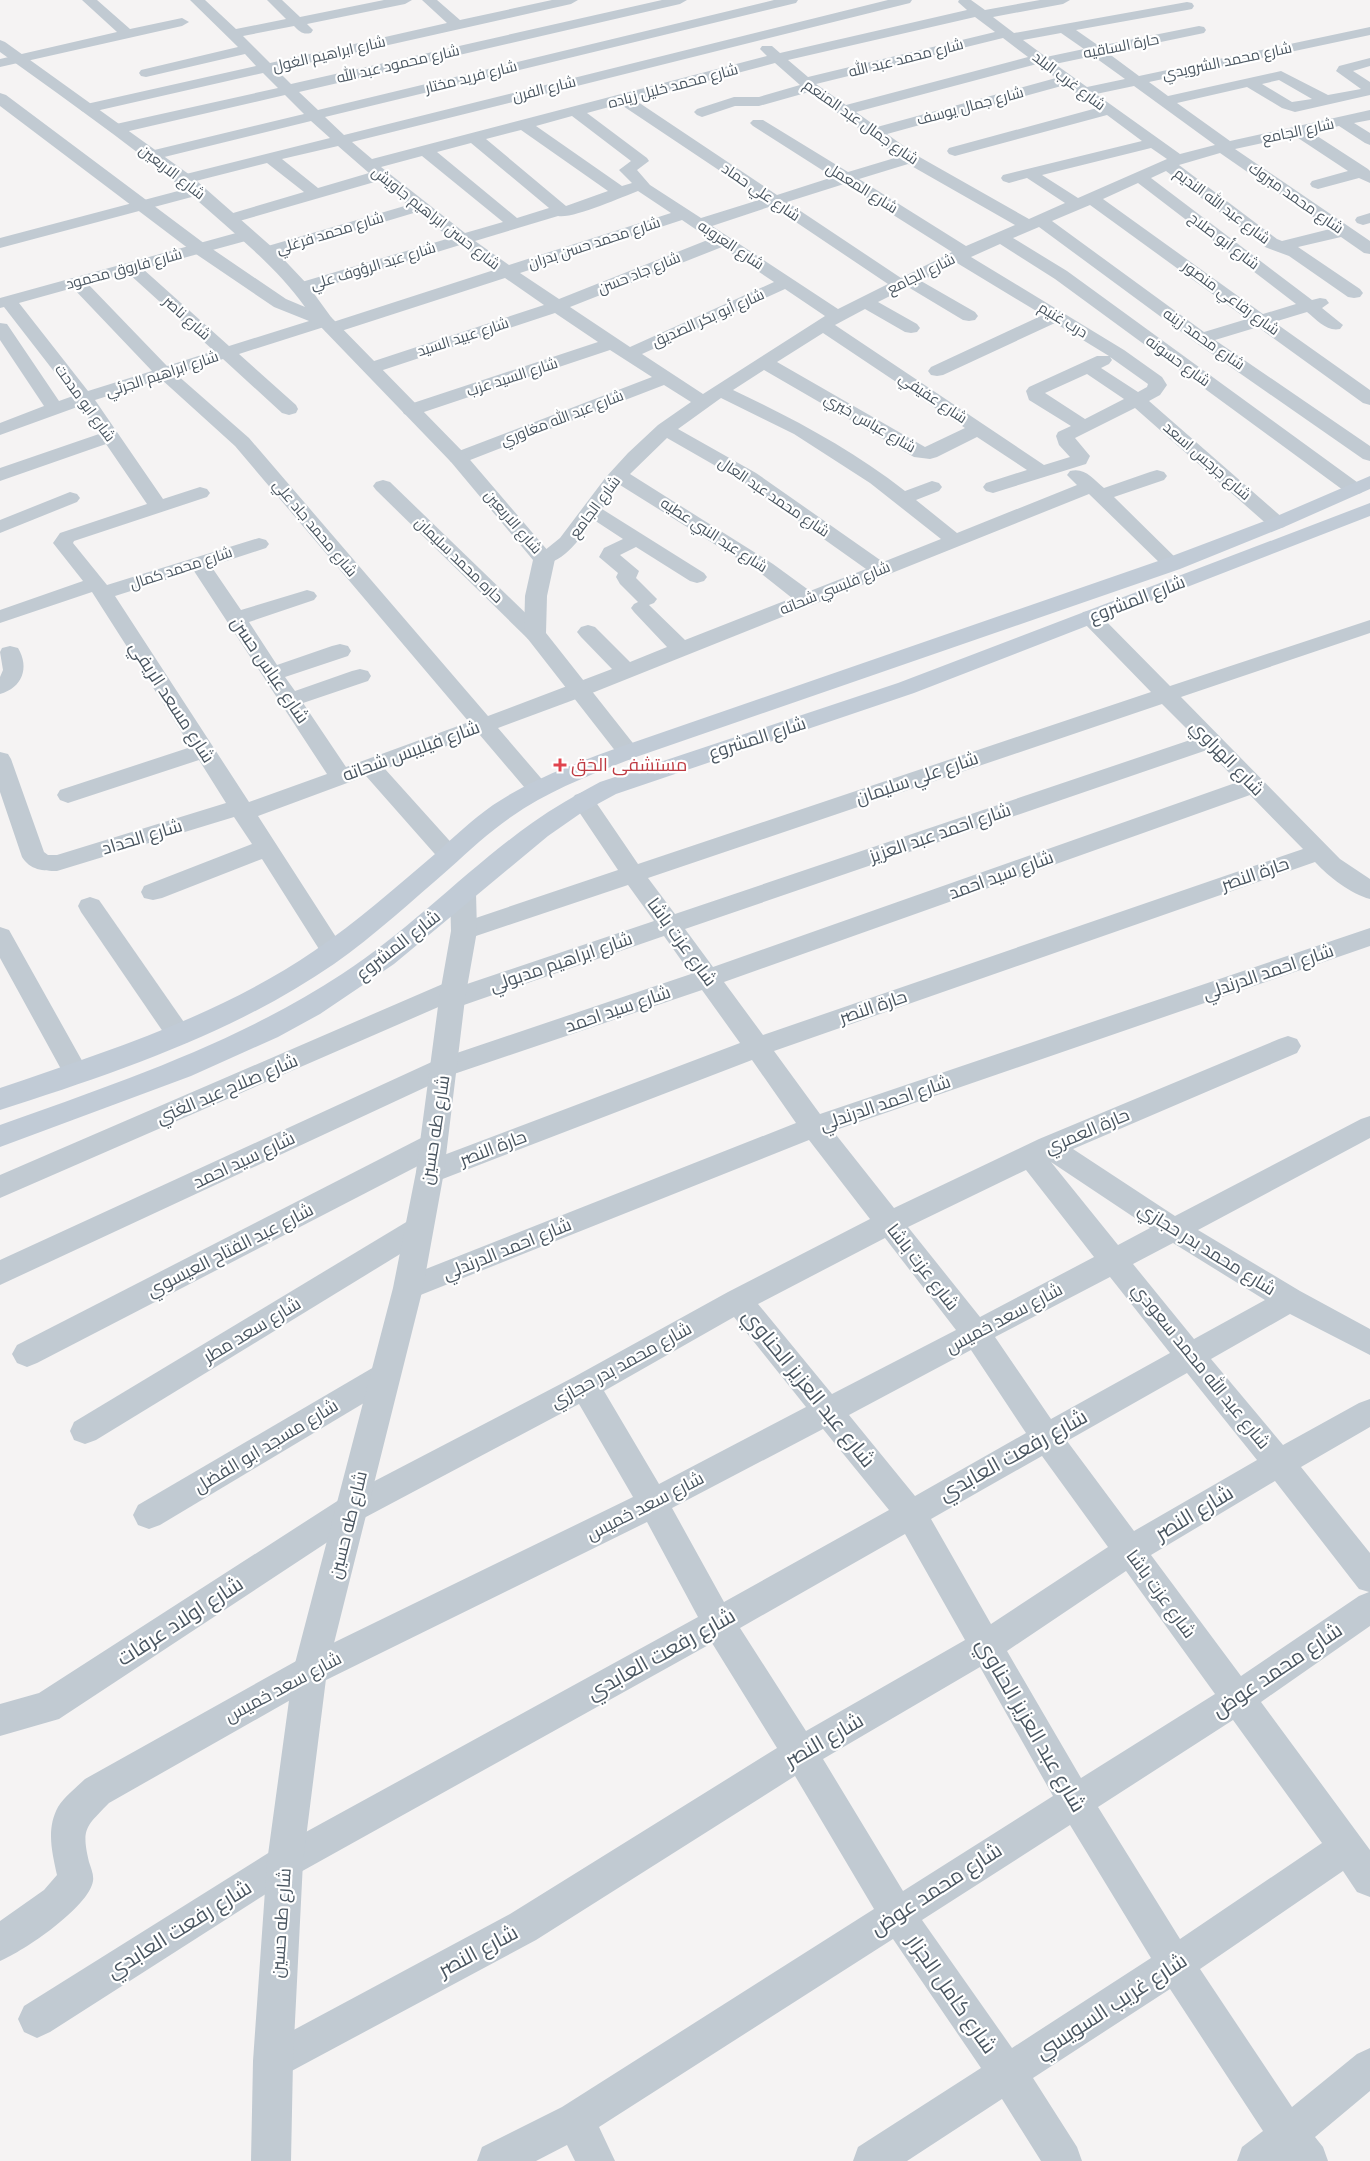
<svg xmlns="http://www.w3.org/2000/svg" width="1370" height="2161" font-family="Karla,Cairo,sans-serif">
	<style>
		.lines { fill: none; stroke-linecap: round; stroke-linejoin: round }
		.minor { fill: #c1cad2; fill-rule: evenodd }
		.tertiary { fill: #c1cad2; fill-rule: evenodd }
		.secondary { fill: #c1cbd6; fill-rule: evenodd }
		.health-dot { fill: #e0444e; stroke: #fff; stroke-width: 2 }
		.labels { text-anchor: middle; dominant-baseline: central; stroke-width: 4.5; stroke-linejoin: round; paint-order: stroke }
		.far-street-label { font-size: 15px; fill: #4a5661; stroke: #fff }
		.street-label { font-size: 18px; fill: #4a5661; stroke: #fff }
		.health-label { font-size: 18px; fill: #be3a42; stroke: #fff; text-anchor: start }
		.near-street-label { font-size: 21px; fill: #4a5661; stroke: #fff }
	</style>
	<rect width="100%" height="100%" fill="#f5f3f3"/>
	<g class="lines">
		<g class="minor">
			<polygon points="82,0 97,0 130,29 182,18 189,22 182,26 0,67 0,59 117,32"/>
			<path d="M190,0h15l31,29 50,-10 -19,-19h15l18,17 84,-17h28l-7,4 -98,20 6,6 -2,3c-8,2 -11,-1 -17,-7l-51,10 27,27 177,-40 -25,-23h15l23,20 92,-20h26l-7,4 -294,66 14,14 371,-84h25l-7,4 -381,88 19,18 456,-110h24l-2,3 -471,114 19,18 544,-135h24l-2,3 -558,139 20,17 395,-103 -7,-7 2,-3h10l8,7 187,-43 -9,-8 1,-2h12l14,10 55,-10h30l-7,4 -70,13 21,16 173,-31 5,1 2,3 -2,3 -5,1 -111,20 23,16 100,-20 5,1 2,3 -2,3 -96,20 31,23 231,-49v8l-221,47 19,14 113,-25 47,24 33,-6 -25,-18 3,-5 31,-8v8l-17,5 17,11v13l-75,17 -13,-4 -35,-21 -70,16 53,38 140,-31v10l-16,3 16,10v12l-5,-2 -26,-17 -28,6 57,37 2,2v12l-11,-5 -41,11 -6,-2 -2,-3 2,-3 36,-10 -53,-35 -60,13 135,92v13l-6,-1 -23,-16 -43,10 62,42 3,4 -3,4 -6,1 -6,-1 -59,-41 -24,-9 -99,-76 -15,7 161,122 8,-2 6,1 3,4 -7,5 21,17 -3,4c-13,3 -23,-9 -33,-17l-33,10 96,68v15l-7,-2 -105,-76 -43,13 155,106v15l-7,-2 -168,-117 -156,-115 -26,11 54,33 294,214 3,4 -3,4 -7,2 -7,-2 -292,-214 -55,-35 -29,13 153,93 38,27 5,8 -7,10 -11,6 135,118 3,4 -3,4 -7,2 -7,-2 -135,-119 -60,30 15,18 -4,8 -93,29 -7,-2 -3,-4 3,-4 41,-13 -50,-33 -40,20 -7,2 -16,-2 -150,-87 -31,20c61,29 118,59 172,101l27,-10 7,2 3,4 -3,4 -23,9 41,33 120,-48 -10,-10 3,-4c15,-4 23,8 34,17l46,-16 7,-2 7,2 3,4 -3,4 -50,17 68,67 -3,4 -7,2 -7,-2 -76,-74 -502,201 -89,33 48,56 3,5 -3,5 -8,3 -8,-3 -51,-60 -94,35 72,80 4,6 -4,6 -8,2 -8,-2 -75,-85 -108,40 87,135 -3,6 -9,3 -9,-3 -62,-98 -100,39 -9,2 -9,-2 -3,-6 3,-6 108,-42 -18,-27 -177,54c-14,0 -27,-1 -35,-14l-22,-65v-40l8,2 3,5 33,93 4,3h9l169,-52 -27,-43 -131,43 -8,-3 -3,-5 3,-5 131,-43 -99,-155 -92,31v-13l83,-29 -30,-38 7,-10 87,-29 -41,-60 -106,37v-13l99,-34 -19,-28 -80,29v-12l44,-17 -44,-66v-17l7,1 52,77 14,-5 -69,-89 -4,1v-10l247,-68 6,1 2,4 -2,4 -110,30 86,77 96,-30 6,1 2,5 161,-52 -34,-25 -153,47h-12l-3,-4 3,-4 155,-46 -33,-26 -150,45 -6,-1 -2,-4 2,-4 147,-43 -30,-24 -149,43 -6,-2 -2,-3 2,-3 81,-24 -37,-29 -83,21 -6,-2 -2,-3 2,-3 152,-38 -19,-17 -159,39 -6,-2 -2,-3 2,-3 158,-38 -19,-19 -169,39 -5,-2 -3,-3 3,-3 5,-2 162,-36 -15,-15 -176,40 -5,-2 -3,-3 3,-3 174,-39 -11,-12 -99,23 -5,-1 -2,-3 2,-3 97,-23zM975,17l20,15 -187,45 -20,-17zM1061,33l23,16 -38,8 -23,-17zM1003,38l25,19 -182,48 -30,-21zM1093,56l32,23 -38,8 -32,-23zM775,63l25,22 -41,12h-25l-37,12 -3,3 3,3 5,2 33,-11h24l50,-14 89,65 -50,15 -85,-52h-10l-3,3 3,3 80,51 -56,18 -142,-95zM1037,64l19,14 -179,49 -21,-15zM1279,80l33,19 -20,3 -30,-18zM1065,85l32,23 -148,40 -2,3 2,3 6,2 152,-41 35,26 -139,34 -2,3 2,3 6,2 18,-5 38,25 -36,16 -113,-64 -29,-21zM1134,86l81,59 -35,9 -84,-60zM620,104l142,95 -61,19 -51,-33 -13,-15 12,-9 -2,-3 -60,-45zM572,116l59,45 -12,9 13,13 -10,3 -86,-60zM521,130l87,61 -42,15 -80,-67zM471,143l78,65 -32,10 -80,-66zM338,146l31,27 -51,15 -36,-29zM1151,148l16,11 -89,39 -36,-23zM1220,153l110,76 -48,12 -5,-2 -98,-74zM422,156l81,66 -38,11 -84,-66zM908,164l107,61 -49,21 -107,-67zM1138,183l158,121 -33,10 -160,-115zM844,184l108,68 -51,26 -114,-76zM638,191l33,22 -162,52 -34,-24 83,-25c15,3 64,-19 80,-25zM1090,205l157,114 -43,13 -152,-111zM772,206l116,78 -50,25 -126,-83zM682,220l28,19 -151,60 -39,-26zM722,247l52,35 -144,65 -60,-40zM957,263l86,52 -112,52 -3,4 3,4 6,1 6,-1 112,-52 54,33h-12l-68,31 -3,4 3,9 42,26 -13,6 -2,4 3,9 11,12 -26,8 -209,-140 30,-16 40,23 6,1 6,-1 3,-4 -3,-4 -39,-22 30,-15 55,33 6,1 6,-1 3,-4 -3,-4 -54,-31zM128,273l86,78 -47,15 -79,-82zM505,278l39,27 -179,59 -3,4 3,4 6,1 6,-1 178,-59 43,29 -194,64 -2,4 2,4 7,2 7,-2 192,-64 42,27 -201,77 -3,4 3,4 7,2 7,-2 199,-77 27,17 -33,23 -30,28 -22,24 -46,61 -26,21 3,4c23,6 44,-26 57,-43l29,19 -19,9 -5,9 19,16 -2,4 4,7 18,18 -4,2 -3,4 3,4 33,35 -37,15 -35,-35 -7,-2 -7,2 -4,5 4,5 31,32 -124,47 -239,-278 -73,-64 47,-15 59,54 7,2 7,-2 2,-4 -2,-4 -57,-51 85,-27 2,5 6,1 6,-1zM73,288l79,83 -64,20 -69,-88zM785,289l40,27 -122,78 -61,-40zM823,333l142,95 -40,19 -148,-85zM1110,357l38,27 -1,3 -9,5 -37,-24 8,-4 3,-4zM1087,374l37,25 -39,20 -40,-26zM161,379l74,67 234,276 -123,45 -43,-64 65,-22 3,-5 -3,-5 -8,-2 -8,2 -57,20 -10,-14 63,-21 3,-5 -3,-5 -8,-2 -8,2 -55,19 -28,-43 65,-22 3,-4 -3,-4 -7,-2 -66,20 -30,-44 55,-18 3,-4 -3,-4 -7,-2 -7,2 -145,45 -34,-42 1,-2 133,-44 3,-4 -3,-4 -7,-2 -37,12 -68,-99zM721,398l73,36 76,49 71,56 -58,23 -127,-89 -78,-44zM667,438l75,43 124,88 -56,22 -37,-27 -143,-90zM620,485l139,87 33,26 -107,42 -36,-35 5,-2 3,-4 -21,-21 3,-7 -19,-16 16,-8 54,34 7,2 7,-2 3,-4 -3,-4 -102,-64zM194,571l133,203 -78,28 -134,-206z"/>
			<polygon points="197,186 203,188 205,191 203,194 0,248 0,238"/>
			<polygon points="1370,213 1370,223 1363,225 1357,223 1355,220 1357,217"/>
			<polygon points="383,480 390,482 542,629 546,634 542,639 535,641 528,639 376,490 373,486 376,482"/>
			<polygon points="70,492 77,494 80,498 77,502 0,533 0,520"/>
			<path d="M1090,611l7,1 73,74 200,-66v13l-189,64 159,162 30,20v20c-19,-5 -41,-22 -55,-37l-541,189 46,63 550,-186v18l-537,185 61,77 145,-69 240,-100 9,-3 9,3 4,7 -4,7 -224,96 102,67 186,-97 9,-3v22l-172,92 102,61 70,38v26l-80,-41 -79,45 72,86 76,-42 11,-4v28l-69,40 69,86v73l-109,76 109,148v47l-13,-5 -14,-21 -143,98 92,138 65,-53 13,-6v43l-55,46 8,10 5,14h-91l5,-14 21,-16 -93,-142 -137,89 44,69 5,14h-41l-39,-62 -95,62h-54l5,-14 123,-79 -88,-129 -294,188 16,34h-40l-8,-16 -31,16h-59l5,-14 80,-40 312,-198 -79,-133 -259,164 -250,134 -13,6 -13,-6 -6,-13 6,-13 250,-134 267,-166 -65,-105 -415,231 -247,158 -13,6 -13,-6 -6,-13 6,-13 249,-156 425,-233 -51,-95 -325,160 -213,121c-23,24 -28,25 -20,59 2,6 5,13 4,19 -4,26 -69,70 -93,80v-40l44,-31 13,-15c-5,-23 -11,-46 1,-68 6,-10 19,-20 27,-28l213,-119 335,-163 -54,-93 -215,114 -305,201 -59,17v-32l39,-11 303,-195 232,-121 154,-85 142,-73 -61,-79 -391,156 -10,4 -10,-4 -4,-8 4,-8 398,-157 -44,-63 -312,120 -10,3 -10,-3 -4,-8 4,-8 320,-121 -38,-53 -248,84 -454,211v-25l436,-200 255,-86 -27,-38 -203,70 -9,2 -9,-3 -443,193v-23l445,-192 9,-2 10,4 190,-64 -26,-36 -155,52 -9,3 -9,-3 -3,-6 3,-6 163,-55 -47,-70 4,-5 8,-3 8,3 47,69 513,-172 -68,-70 -3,-5 3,-5zM1162,704l34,34 -521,176 -27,-36zM1207,750l31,32 -525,185 -28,-38zM1250,795l53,54 -540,186 -39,-53zM1051,1162l99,66 -32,17zM1026,1170l68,87 -114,60 -72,-90zM885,1238l71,92 -124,64 -74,-90zM1173,1243l92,57 -71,39 -61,-75zM1110,1277l60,76 -119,66 -56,-82zM734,1317l72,90 -147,77 -55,-93zM971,1350l55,83 -111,63 -66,-81zM1187,1373l70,87 -123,71 -67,-90zM823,1429l66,81 -165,92 -52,-94zM1042,1456l66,91 -117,77 -60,-105zM1275,1481l84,108 10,3 -10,4 -118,80 -90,-121zM905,1534l60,106 -159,91 -66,-103zM1126,1571l89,123 -134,84 -74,-127zM980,1667l73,129 -150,95 -80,-132zM1233,1720l89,123 -142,96 -82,-132zM1070,1825l81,133 -139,90 -90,-128z"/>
			<path d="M10,646l8,2c12,20 4,40 -18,46v-17l3,-7 -3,-18 2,-4z"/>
			<polygon points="90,897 99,900 188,1028 192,1035 188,1042 179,1045 170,1042 81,912 78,906 81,900"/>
			<polygon points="0,927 9,930 85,1066 89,1073 85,1080 76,1083 67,1080 0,958"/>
			<polygon points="433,1134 443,1137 446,1145 443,1153 37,1363 27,1367 17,1363 12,1354 17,1345 423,1137"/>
			<polygon points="418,1218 428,1221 432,1229 428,1237 96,1440 85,1444 74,1440 70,1431 74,1422 408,1221"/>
			<polygon points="384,1363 394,1367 399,1376 394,1385 160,1525 149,1529 138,1525 133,1515 138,1505 374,1367"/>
		</g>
		<g class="tertiary">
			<path d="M0,40l5,2 185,133 83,73 34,36 24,33 134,137 90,105 -8,37 -1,37 90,114 4,5 -4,5 -8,3 -8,-3 -96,-123 1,-38 8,-36 -82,-98 -132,-137 -45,-18 -81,-55 -193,-146v-13l6,2 199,149 81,55 19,8c-23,-32 -52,-58 -82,-84 -70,-63 -147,-116 -223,-171z"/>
			<polygon points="463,884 472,887 476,893 477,931 465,999 444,1172 423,1288 327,1671 303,1862 293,2061 291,2161 251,2161 253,2061 267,1862 293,1671 393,1288 416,1172 439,999 451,931 450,893 454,887"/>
		</g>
		<g class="secondary">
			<path d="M1370,476v13l-86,38 -104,42 -544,188c-43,17 -87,33 -125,60 -22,15 -41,33 -61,51 -38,33 -75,67 -116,96 -100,69 -219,109 -334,146v-22c108,-37 219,-72 314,-137 43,-29 82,-64 121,-97 19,-17 37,-34 58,-49 39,-26 83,-42 127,-58l544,-188 106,-40z"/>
			<path d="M1370,503v13l-456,177 -298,101 -35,19 -33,23 -154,128 -74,50 -42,23 -87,39 -191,71v-22c117,-42 237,-82 342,-151 68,-44 124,-104 190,-151 21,-15 44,-28 68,-41l298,-99z"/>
		</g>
	</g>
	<path class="health-dot" d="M557.5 757.5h5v5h5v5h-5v5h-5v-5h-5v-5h5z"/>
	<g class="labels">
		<g class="far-street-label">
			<text transform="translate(1121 46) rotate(-11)">حارة الساقيه</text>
			<text transform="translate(329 54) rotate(-13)">شارع ابراهيم الغول</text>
			<text transform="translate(906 58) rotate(-14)">شارع محمد عبد الله</text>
			<text transform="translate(1227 61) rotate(-12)">شارع محمد الشرويدي</text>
			<text transform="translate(398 64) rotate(-13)">شارع محمود عبد الله</text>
			<text transform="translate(471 77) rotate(-14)">شارع فريد مختار</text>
			<text transform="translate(1069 81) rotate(37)">شارع غرب البلد</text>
			<text transform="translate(673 86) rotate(-15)">شارع محمد خليل زياده</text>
			<text transform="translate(544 89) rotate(-14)">شارع الفرن</text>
			<text transform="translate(970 106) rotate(-15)">شارع جمال يوسف</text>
			<text transform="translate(861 122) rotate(35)">شارع جمال عبد المنعم</text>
			<text transform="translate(1298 131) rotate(-12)">شارع الجامع</text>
			<text transform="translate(172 172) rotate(38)">شارع الاربعين</text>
			<text transform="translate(862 188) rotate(32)">شارع المعمل</text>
			<text transform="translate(761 192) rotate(34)">شارع علي حماد</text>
			<text transform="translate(1296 198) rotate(35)">شارع محمد مبروك</text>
			<text transform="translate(1222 206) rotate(37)">شارع عبد الله النديم</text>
			<text transform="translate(436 218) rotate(38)">شارع حسن ابراهيم جاويش</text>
			<text transform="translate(330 233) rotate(-17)">شارع محمد فرغلي</text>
			<text transform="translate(1224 241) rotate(37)">شارع أبو صلاح</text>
			<text transform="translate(594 243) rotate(-18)">شارع محمد حسن بدران</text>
			<text transform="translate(731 245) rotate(34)">شارع العروبه</text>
			<text transform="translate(373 266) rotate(-17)">شارع عبد الرؤوف علي</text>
			<text transform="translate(124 269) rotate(-15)">شارع فاروق محمود</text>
			<text transform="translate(639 273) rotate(-22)">شارع جاد حسن</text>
			<text transform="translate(921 274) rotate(-26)">شارع الجامع</text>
			<text transform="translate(1231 298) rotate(36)">شارع رفاعي منصور</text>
			<text transform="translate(187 318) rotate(42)">شارع ناصر</text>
			<text transform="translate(708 318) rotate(-24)">شارع أبو بكر الصديق</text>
			<text transform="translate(1063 320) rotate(31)">درب غنيم</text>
			<text transform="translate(463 337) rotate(-18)">شارع عبيد السيد</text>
			<text transform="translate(1204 339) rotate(35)">شارع محمد زينه</text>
			<text transform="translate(1178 361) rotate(36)">شارع حسونه</text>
			<text transform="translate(162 374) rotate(-18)">شارع ابراهيم الجرئي</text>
			<text transform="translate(512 377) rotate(-18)">شارع السيد عزب</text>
			<text transform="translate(933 398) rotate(34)">شارع عفيفي</text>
			<text transform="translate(85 403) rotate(54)">شارع ابو مدحت</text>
			<text transform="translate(562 418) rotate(-21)">شارع عبد الله مغاوري</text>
			<text transform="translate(870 423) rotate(30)">شارع عباس خيري</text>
			<text transform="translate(1207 461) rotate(41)">شارع جرجس اسعد</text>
			<text transform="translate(774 497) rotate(34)">شارع محمد عبد العال</text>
			<text transform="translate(595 507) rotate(-53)">شارع الجامع</text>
			<text transform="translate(513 522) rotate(49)">شارع الاربعين</text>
			<text transform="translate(315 528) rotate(50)">شارع محمد جاد علي</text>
			<text transform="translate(714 535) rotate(33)">شارع عبد النبي عطيه</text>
			<text transform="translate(459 560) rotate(44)">حاره محمد سليمان</text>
			<text transform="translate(181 568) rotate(-18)">شارع محمد كمال</text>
			<text transform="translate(835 588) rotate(-22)">شارع فلبسي شحاته</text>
		</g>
		<g class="street-label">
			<text transform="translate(1137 599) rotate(-21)">شارع المشروع</text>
			<text transform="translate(270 670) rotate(56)">شارع عباس حسن</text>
			<text transform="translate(172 702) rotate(57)">شارع مسعد الريفي</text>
			<text transform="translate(757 738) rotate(-18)">شارع المشروع</text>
			<text transform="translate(411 751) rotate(-20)">شارع فيليبس شحاته</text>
			<text transform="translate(1227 758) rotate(46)">شارع الهراوي</text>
			<text transform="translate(917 778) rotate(-19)">شارع علي سليمان</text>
			<text transform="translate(940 833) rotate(-19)">شارع احمد عبد العزيز</text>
			<text transform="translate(142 837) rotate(-17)">شارع الحداد</text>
			<text transform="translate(1255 874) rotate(-19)">حارة النصر</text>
			<text transform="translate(1001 875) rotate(-20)">شارع سيد احمد</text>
			<text transform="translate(682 942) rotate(54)">شارع عزت باشا</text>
			<text transform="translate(398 945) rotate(-38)">شارع المشروع</text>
			<text transform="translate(561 962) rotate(-19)">شارع ابراهيم مدبولي</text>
			<text transform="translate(1268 972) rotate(-19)">شارع احمد الدرندلي</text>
			<text transform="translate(873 1007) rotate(-19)">حارة النصر</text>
			<text transform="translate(618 1009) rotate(-19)">شارع سيد احمد</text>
			<text transform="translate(227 1089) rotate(-23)">شارع صلاح عبد الغني</text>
			<text transform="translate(885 1103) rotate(-19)">شارع احمد الدرندلي</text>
			<text transform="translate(435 1130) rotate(-81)">شارع طه حسين</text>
			<text transform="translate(1087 1131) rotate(-23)">حارة العمري</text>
			<text transform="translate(493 1148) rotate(-21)">حارة النصر</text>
			<text transform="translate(244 1160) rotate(-25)">شارع سيد احمد</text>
			<text transform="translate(507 1249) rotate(-22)">شارع احمد الدرندلي</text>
			<text transform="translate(1207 1249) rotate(32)">شارع محمد بدر حجازي</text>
			<text transform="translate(230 1250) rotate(-27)">شارع عبد الفتاح العيسوي</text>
			<text transform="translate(923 1267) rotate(52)">شارع عزت باشا</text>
			<text transform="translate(1004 1318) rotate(-28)">شارع سعد خميس</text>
			<text transform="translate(252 1330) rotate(-31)">شارع سعد مطر</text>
			<text transform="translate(621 1365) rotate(-29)">شارع محمد بدر حجازي</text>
			<text transform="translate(1201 1366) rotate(51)">شارع عبد الله محمد سعودي</text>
			<text transform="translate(266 1446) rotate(-31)">شارع مسجد ابو الفضل</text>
			<text transform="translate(645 1506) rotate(-27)">شارع سعد خميس</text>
			<text transform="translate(348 1525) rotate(-76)">شارع طه حسين</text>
			<text transform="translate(1161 1594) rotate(54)">شارع عزت باشا</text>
			<text transform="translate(283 1687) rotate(-28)">شارع سعد خميس</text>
			<text transform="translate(281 1923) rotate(-86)">شارع طه حسين</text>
		</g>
		<g class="health-label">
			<text x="571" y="765">مستشفى الحق</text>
		</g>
		<g class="near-street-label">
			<text transform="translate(809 1388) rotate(51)">شارع عبد العزيز الحناوي</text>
			<text transform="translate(1013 1455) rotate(-29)">شارع رفعت العابدي</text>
			<text transform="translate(1194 1513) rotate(-31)">شارع النصر</text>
			<text transform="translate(180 1621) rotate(-33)">شارع اولاد عرفات</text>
			<text transform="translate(661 1654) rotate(-29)">شارع رفعت العابدي</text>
			<text transform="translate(1277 1670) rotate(-34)">شارع محمد عوض</text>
			<text transform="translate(1031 1725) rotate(60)">شارع عبد العزيز الحناوي</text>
			<text transform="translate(824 1740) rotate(-30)">شارع النصر</text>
			<text transform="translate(936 1889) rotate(-33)">شارع محمد عوض</text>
			<text transform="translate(179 1929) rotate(-32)">شارع رفعت العابدي</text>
			<text transform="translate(478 1951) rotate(-28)">شارع النصر</text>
			<text transform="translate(952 1994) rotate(55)">شارع كامل الجزار</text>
			<text transform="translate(1111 2006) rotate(-33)">شارع غريب السويسي</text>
		</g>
	</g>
</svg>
